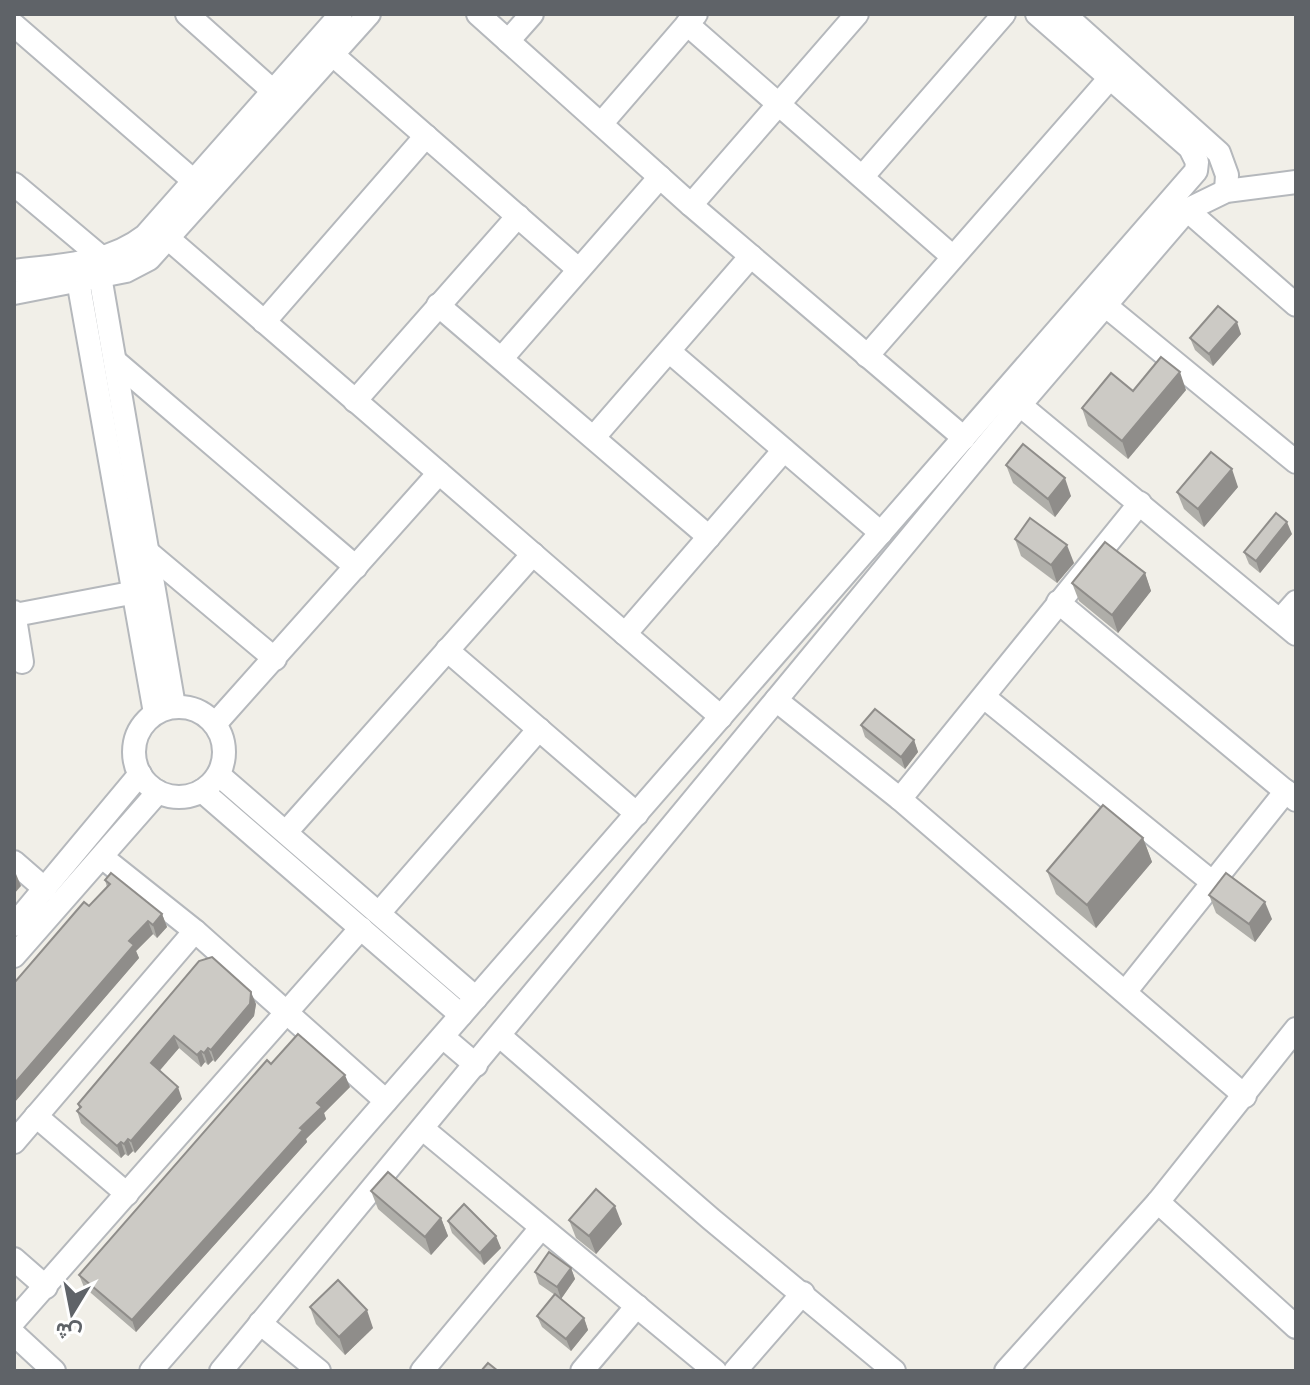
<svg xmlns="http://www.w3.org/2000/svg" width="1310" height="1385" font-family="'Alegreya Sans',Vazirmatn,sans-serif">
	<style>
		.lines { fill: none; stroke-linecap: round; stroke-linejoin: round }
		.minor-casing { stroke: #b5b8bc; stroke-width: 26 }
		.minor { stroke: #fff; stroke-width: 22 }
		.wall { fill: #afaea9 }
		.shaded-wall { fill: #8f8d8a }
		.building { fill: #cccac5; stroke: #8f8d8a; stroke-width: 2 }
	</style>
	<rect width="100%" height="100%" fill="#f1efe8"/>
	<g class="lines">
		<defs>
			<g id="minor">
				<polyline points="187,14 273,91"/>
				<polyline points="478,14 691,205 964,438"/>
				<polyline points="1064,14 1219,153 1227,175 1226,191"/>
				<polyline points="687,24 953,257"/>
				<polyline points="14,25 195,182"/>
				<polyline points="508,41 532,14"/>
				<polyline points="333,55 578,269"/>
				<polyline points="601,124 696,14"/>
				<polyline points="863,176 1004,14"/>
				<polyline points="14,184 102,258"/>
				<polyline points="691,205 857,14"/>
				<polyline points="1187,210 1296,305"/>
				<polyline points="170,240 721,717"/>
				<path d="M14,271c45,-6 94,-6 131,-35l196,-222"/>
				<polyline points="100,276 174,706"/>
				<polyline points="78,280 155,713"/>
				<polyline points="14,293 126,271 149,259 369,14"/>
				<polyline points="438,305 709,537"/>
				<polyline points="1106,306 1296,462"/>
				<polyline points="264,322 426,136"/>
				<polyline points="670,352 881,533"/>
				<polyline points="867,356 1110,78"/>
				<polyline points="502,358 660,177"/>
				<polyline points="115,361 356,567"/>
				<polyline points="355,401 518,216"/>
				<polyline points="1020,405 1296,634"/>
				<polyline points="594,437 751,256"/>
				<polyline points="150,554 275,659"/>
				<polyline points="1058,602 1296,800"/>
				<polyline points="14,612 22,662"/>
				<polyline points="15,615 136,592"/>
				<polyline points="1280,620 1296,602"/>
				<polyline points="625,634 784,450"/>
				<polyline points="447,650 637,814"/>
				<polyline points="984,697 1212,882"/>
				<polyline points="776,700 900,799 1245,1096"/>
				<circle cx="179" cy="752" r="45"/>
				<polyline points="215,724 439,473"/>
				<polyline points="219,775 476,998"/>
				<polyline points="202,791 461,1015"/>
				<polyline points="900,799 1140,503"/>
				<polyline points="287,831 533,554"/>
				<polyline points="102,857 195,931 386,1101"/>
				<polyline points="14,862 45,889"/>
				<polyline points="379,913 539,729"/>
				<polyline points="14,925 140,774"/>
				<polyline points="14,956 158,792"/>
				<polyline points="1126,991 1286,791"/>
				<polyline points="500,1036 711,1219 894,1371"/>
				<polyline points="443,1037 476,1065"/>
				<polyline points="36,1116 127,1194"/>
				<polyline points="423,1129 715,1371"/>
				<polyline points="14,1142 195,931"/>
				<polyline points="1158,1202 1296,1327"/>
				<polyline points="14,1259 46,1287"/>
				<polyline points="14,1321 361,928"/>
				<polyline points="260,1323 319,1371"/>
				<polyline points="14,1334 54,1371"/>
				<polyline points="151,1371 1196,171 1197,162 1190,148 1037,14"/>
				<polyline points="221,1371 1020,405 1187,210 1226,191 1296,182"/>
				<polyline points="422,1371 541,1228"/>
				<polyline points="582,1371 637,1306"/>
				<polyline points="735,1371 803,1293"/>
				<polyline points="1006,1371 1158,1202 1296,1029"/>
			</g>
		</defs>
		<use href="#minor" class="minor-casing"/>
		<use href="#minor" class="minor"/>
	</g>
	<g class="wall">
		<polygon points="1241,334 1213,366 1195,350 1190,338"/>
		<polygon points="1186,390 1128,459 1088,426 1082,408"/>
		<polygon points="1006,465 1071,496 1055,517 1013,483"/>
		<polygon points="1238,487 1204,527 1184,509 1177,492"/>
		<polygon points="1292,534 1260,573 1249,564 1244,552"/>
		<polygon points="1015,539 1074,563 1057,583 1021,556"/>
		<polygon points="1145,573 1151,591 1118,633 1079,601 1072,583"/>
		<polygon points="861,725 914,740 918,752 905,769 865,737"/>
		<polygon points="1143,838 1152,862 1096,928 1056,894 1047,871"/>
		<polygon points="105,880 162,914 167,927 157,938 153,934 136,951 139,958 14,1103 14,983 107,887"/>
		<polygon points="1209,895 1272,919 1255,942 1216,913"/>
		<polygon points="199,961 256,1004 254,1016 215,1062 213,1060 208,1065 205,1062 201,1067 179,1048 159,1070 182,1099 135,1153 133,1151 128,1156 125,1154 121,1158 81,1123 77,1111 79,1108 78,1104"/>
		<polygon points="271,1064 350,1087 324,1113 326,1119 306,1139 307,1142 136,1332 84,1287 79,1275"/>
		<polygon points="371,1191 441,1218 448,1236 431,1255 378,1209"/>
		<polygon points="569,1220 622,1224 596,1254 576,1238"/>
		<polygon points="448,1221 501,1248 484,1265 452,1233"/>
		<polygon points="571,1268 575,1279 561,1299 584,1318 588,1330 571,1351 542,1327 537,1316 555,1295 539,1284 535,1272"/>
		<polygon points="310,1307 373,1328 345,1355 316,1324"/>
	</g>
	<g class="shaded-wall">
		<polygon points="1237,322 1241,334 1213,366 1209,354"/>
		<polygon points="1180,372 1186,390 1128,459 1122,441"/>
		<polygon points="1232,469 1238,487 1204,527 1198,509"/>
		<polygon points="1065,478 1071,496 1055,517 1048,499"/>
		<polygon points="1287,522 1292,534 1260,573 1256,561"/>
		<polygon points="1067,545 1074,563 1057,583 1051,565"/>
		<polygon points="1145,573 1151,591 1118,633 1112,615"/>
		<polygon points="914,740 918,752 905,769 901,757"/>
		<polygon points="1143,838 1152,862 1096,928 1087,905"/>
		<polygon points="16,874 21,886 14,894 14,877"/>
		<polygon points="1265,902 1272,919 1255,942 1249,924"/>
		<polygon points="162,914 167,927 157,938 153,925"/>
		<polygon points="148,921 153,934 136,951 139,958 14,1103 14,1084 129,941"/>
		<polygon points="251,992 256,1004 254,1016 215,1062 211,1050"/>
		<polygon points="174,1036 179,1048 156,1075 151,1063"/>
		<polygon points="208,1048 213,1060 208,1065 204,1053"/>
		<polygon points="201,1051 205,1062 201,1067 197,1055"/>
		<polygon points="345,1075 350,1087 324,1113 326,1119 306,1139 307,1142 136,1332 132,1320 300,1128 317,1103"/>
		<polygon points="178,1087 182,1099 135,1153 131,1141"/>
		<polygon points="128,1139 133,1151 128,1156 124,1144"/>
		<polygon points="121,1142 125,1154 121,1158 117,1146"/>
		<polygon points="615,1206 622,1224 596,1254 589,1236"/>
		<polygon points="441,1218 448,1236 431,1255 425,1237"/>
		<polygon points="496,1236 501,1248 484,1265 480,1253"/>
		<polygon points="571,1268 575,1279 561,1299 557,1287"/>
		<polygon points="367,1310 373,1328 345,1355 339,1337"/>
		<polygon points="584,1318 588,1330 571,1351 566,1339"/>
	</g>
	<g class="building">
		<polygon points="1218,306 1237,322 1209,354 1190,338"/>
		<polygon points="1161,357 1180,372 1122,441 1082,408 1111,373 1133,391"/>
		<polygon points="1023,444 1065,478 1048,499 1006,465"/>
		<polygon points="1211,452 1232,469 1198,509 1177,492"/>
		<polygon points="1276,513 1287,522 1256,561 1244,552"/>
		<polygon points="1030,518 1067,545 1051,565 1015,539"/>
		<polygon points="1105,542 1145,573 1112,615 1072,583"/>
		<polygon points="875,709 914,740 901,757 861,725"/>
		<polygon points="1103,805 1143,838 1087,905 1047,871"/>
		<polygon points="111,873 162,914 153,925 148,921 129,941 134,945 14,1084 14,983 84,902 89,906 110,884 105,880"/>
		<polygon points="1226,873 1265,902 1249,924 1209,895"/>
		<polygon points="212,957 251,992 250,1004 211,1050 208,1048 204,1053 201,1051 197,1055 174,1036 151,1063 178,1087 131,1141 128,1139 124,1144 121,1142 117,1146 77,1111 81,1107 78,1104 199,961"/>
		<polygon points="298,1034 345,1075 317,1103 322,1107 300,1128 303,1130 132,1320 79,1275 267,1060 271,1064"/>
		<polygon points="388,1172 441,1218 425,1237 371,1191"/>
		<polygon points="596,1189 615,1206 589,1236 569,1220"/>
		<polygon points="464,1204 496,1236 480,1253 448,1221"/>
		<polygon points="549,1252 571,1268 557,1287 535,1272"/>
		<polygon points="338,1280 367,1310 339,1337 310,1307"/>
		<polygon points="555,1294 584,1318 566,1339 537,1316"/>
		<polygon points="488,1363 498,1371 481,1371"/>
	</g>
	<rect width="1310" height="1385" fill="none" stroke="#5f6368" stroke-width="32"/>
	<g transform="translate(72 1313) rotate(190)" stroke="#ffffff" stroke-width="6" paint-order="stroke">
	<path d="M0-6L14 30L0 20L-14 30Z" fill="#5f6368"/>
	<text y="-12" font-size="22" font-weight="bold" text-anchor="middle" fill="#5f6368">ش</text>
	</g>
</svg>
